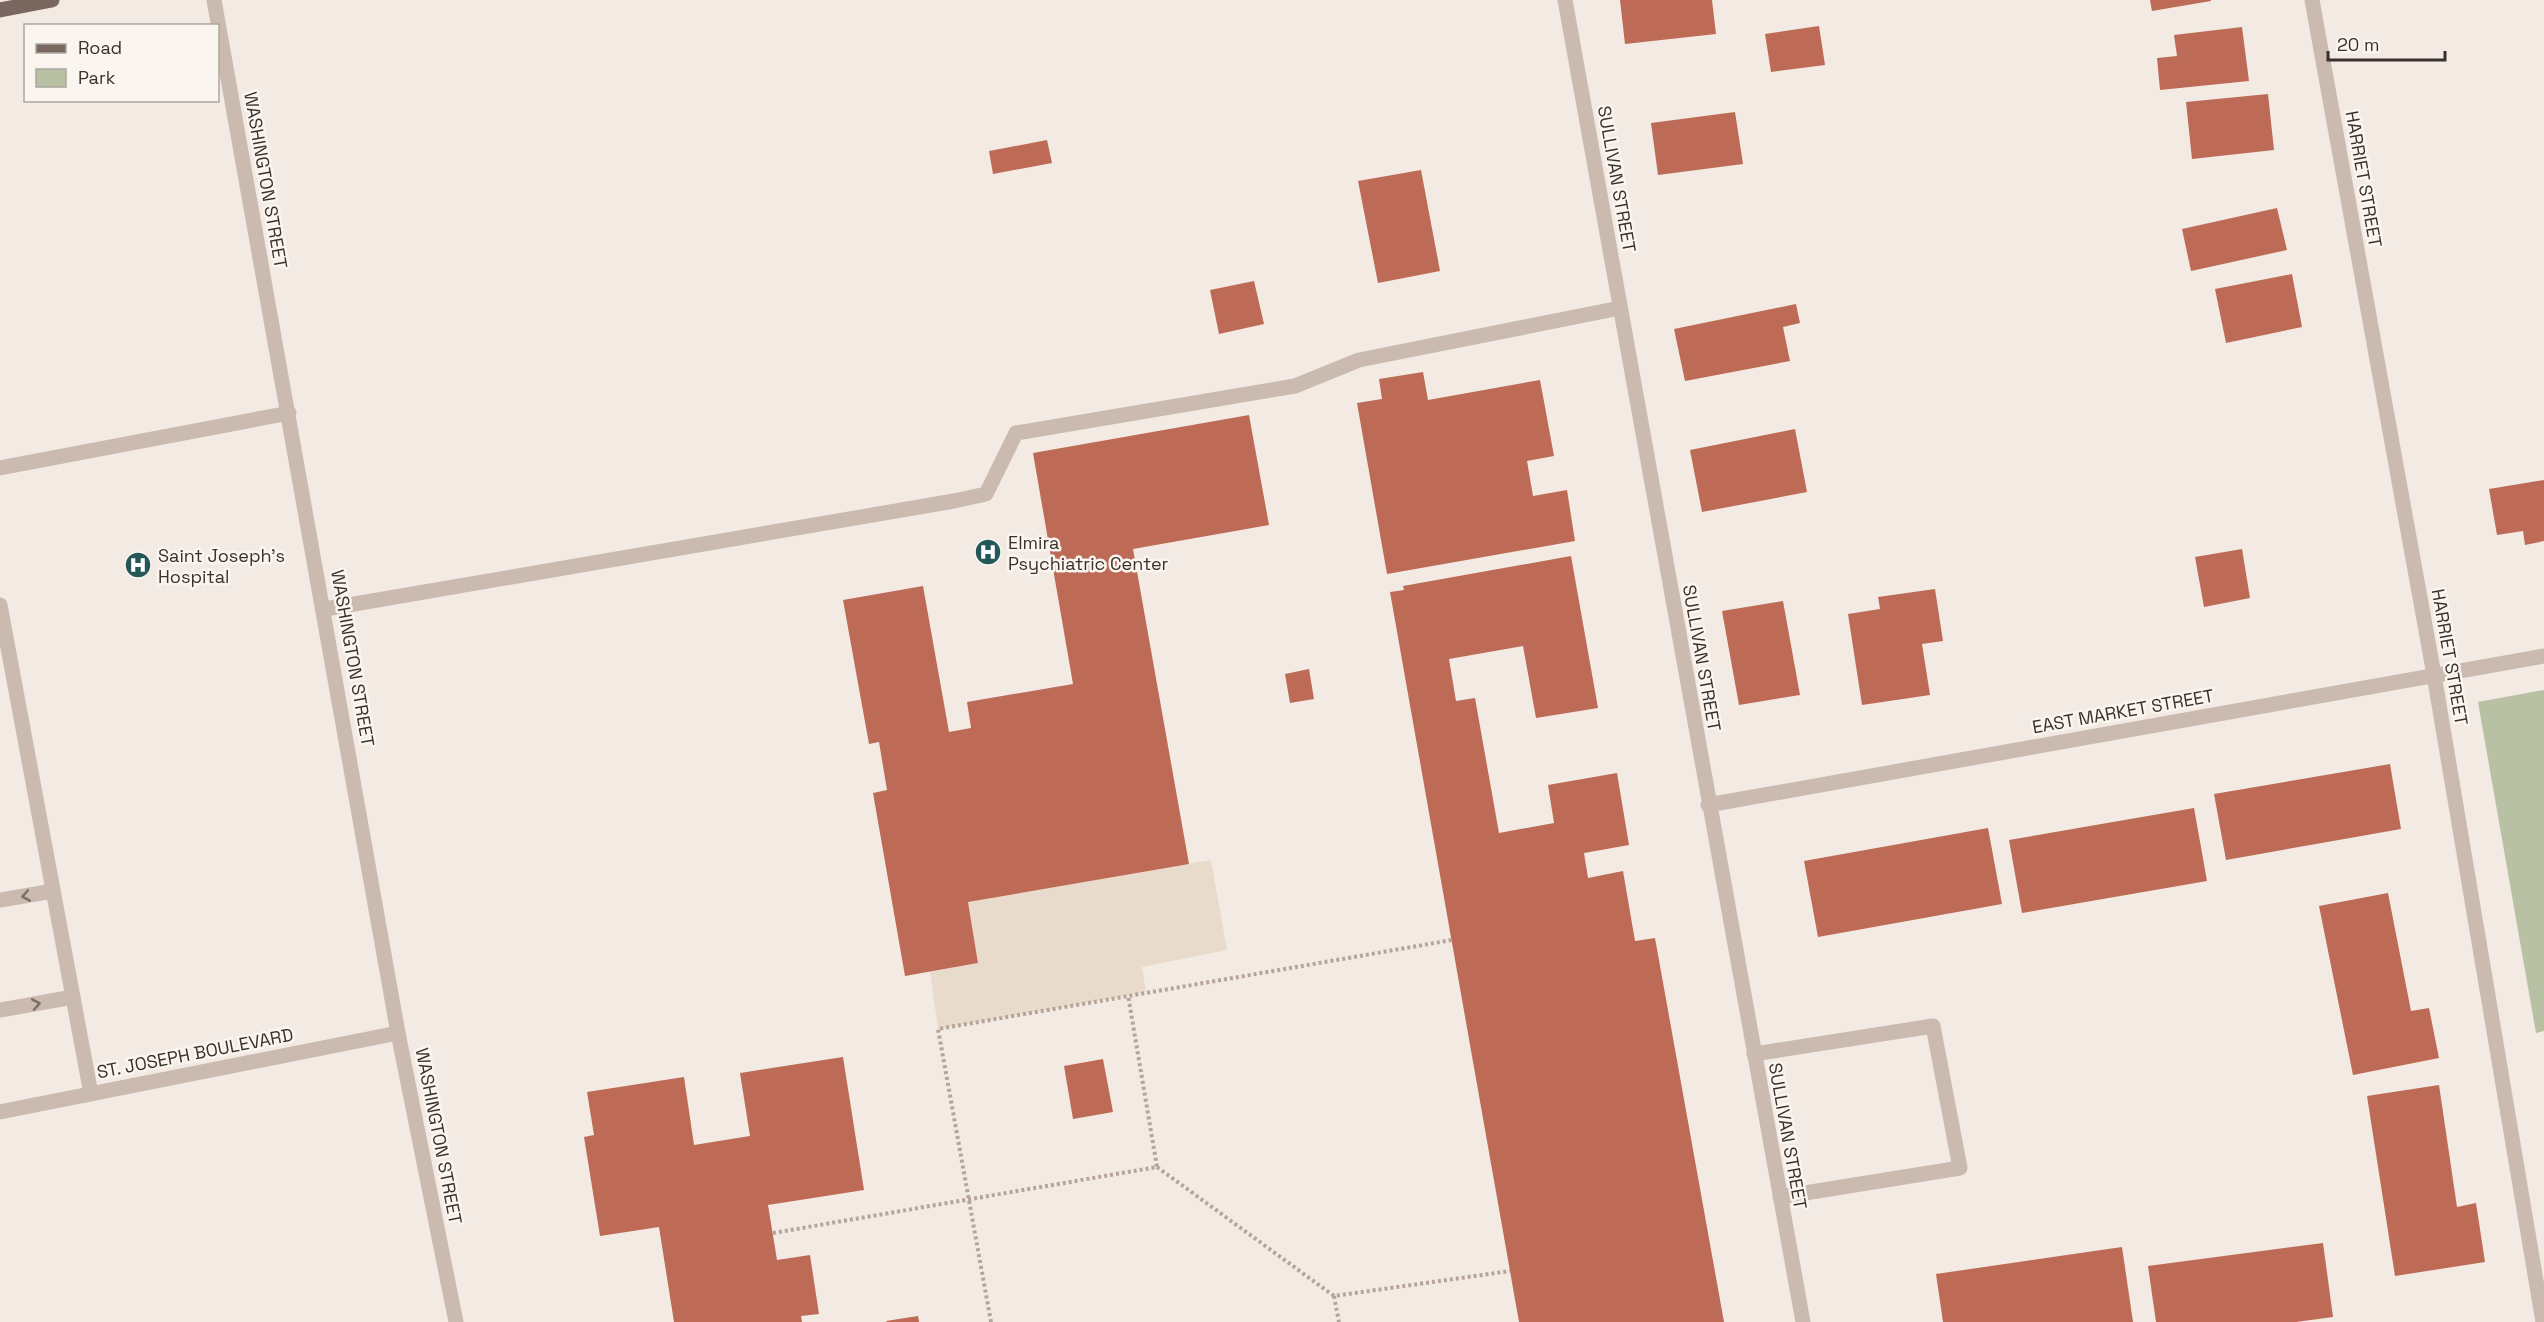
<svg xmlns="http://www.w3.org/2000/svg" width="2544" height="1322" font-family="'Space Grotesk',sans-serif">
	<style>
		.green { fill: #b8c1a3 }
		.plaza { fill: #e9dbcb }
		.building { fill: #bd6b56 }
		.lines { fill: none; stroke-linecap: round; stroke-linejoin: round }
		.path { stroke: #b6a499; stroke-width: 4; stroke-dasharray: 3 3; stroke-linecap: butt }
		.lane { stroke: #cabaaf; stroke-width: 15 }
		.street { stroke: #cabaaf; stroke-width: 15 }
		.primary { stroke: #7a675f; stroke-width: 15 }
		.oneway { stroke: #7b6e67 }
		.labels { text-anchor: middle; dominant-baseline: central; stroke-width: 5; stroke-linejoin: round; paint-order: stroke }
		.street-label { font-size: 18px; fill: #3a302c; stroke: #faf5ef }
		.poi-label { font-size: 18px; fill: #3a302c; stroke: #faf5ef; text-anchor: start }
	</style>
	<rect width="100%" height="100%" fill="#f2eae3"/>
	<polygon class="green" points="2544,690 2544,1031 2536,1033 2478,702"/>
	<polygon class="plaza" points="1211,860 1227,950 1142,967 1146,992 938,1029 930,972 978,963 968,902"/>
	<g class="building">
		<polygon points="1620,0 1712,0 1716,34 1625,44"/>
		<polygon points="2150,0 2211,0 2211,1 2152,11"/>
		<polygon points="1819,26 1825,65 1771,72 1765,34"/>
		<polygon points="2242,27 2249,81 2160,90 2157,58 2177,56 2174,35"/>
		<polygon points="2268,94 2274,150 2192,159 2186,102"/>
		<polygon points="1735,112 1743,164 1658,175 1651,123"/>
		<polygon points="1047,140 1052,163 993,174 989,151"/>
		<polygon points="1421,170 1440,271 1378,283 1358,181"/>
		<polygon points="2277,208 2287,250 2191,271 2182,229"/>
		<polygon points="2292,274 2302,327 2226,343 2215,289"/>
		<polygon points="1254,281 1264,324 1219,334 1210,290"/>
		<polygon points="1796,304 1800,323 1783,327 1790,361 1685,381 1674,329"/>
		<polygon points="1423,372 1428,400 1540,380 1554,456 1527,461 1533,496 1567,490 1575,541 1387,574 1357,403 1382,399 1379,379"/>
		<polygon points="1249,415 1269,525 1133,549 1189,864 968,902 978,963 905,976 873,793 887,790 879,742 869,744 843,600 923,586 949,732 971,728 967,702 1073,684 1033,453"/>
		<polygon points="1795,429 1807,492 1702,512 1690,450"/>
		<polygon points="2544,480 2544,541 2525,545 2523,531 2497,535 2489,489"/>
		<polygon points="2242,549 2250,598 2204,607 2195,557"/>
		<polygon points="1571,556 1598,708 1536,718 1523,646 1449,659 1456,701 1475,698 1499,833 1554,823 1548,785 1617,773 1629,845 1584,853 1588,878 1623,871 1635,941 1655,938 1724,1322 1519,1322 1390,592 1404,590 1403,586"/>
		<polygon points="1935,589 1943,641 1922,644 1930,695 1862,705 1848,614 1880,609 1878,597"/>
		<polygon points="1783,601 1800,695 1739,705 1722,611"/>
		<polygon points="1309,669 1314,699 1290,703 1285,674"/>
		<polygon points="2390,764 2401,829 2226,860 2214,794"/>
		<polygon points="2194,808 2207,881 2022,913 2009,840"/>
		<polygon points="1988,828 2002,904 1818,937 1804,861"/>
		<polygon points="2388,893 2411,1011 2429,1008 2439,1058 2353,1075 2319,906"/>
		<polygon points="843,1057 864,1190 768,1205 777,1260 810,1255 819,1314 801,1316 802,1322 674,1322 659,1227 600,1236 584,1137 594,1135 587,1092 684,1077 694,1145 750,1136 740,1073"/>
		<polygon points="1103,1059 1113,1112 1073,1119 1064,1066"/>
		<polygon points="2439,1085 2457,1207 2476,1203 2485,1262 2395,1276 2367,1096"/>
		<polygon points="2323,1243 2333,1317 2296,1322 2156,1322 2148,1266"/>
		<polygon points="2122,1247 2133,1322 1943,1322 1936,1274"/>
		<polygon points="918,1316 919,1322 887,1322 886,1321"/>
	</g>
	<g class="lines">
		<g class="path">
			<polyline points="1157,1167 1334,1296 1510,1271"/>
			<polyline points="773,1233 1157,1167 1128,995"/>
			<polyline points="1334,1296 1339,1322"/>
			<polyline points="991,1322 938,1029 1452,940"/>
		</g>
		<g class="lane">
			<polyline points="0,468 289,413"/>
			<polyline points="0,605 91,1094"/>
			<polyline points="325,609 954,501 986,494 1016,433 1295,386 1359,360 1620,308"/>
			<polyline points="0,900 53,891"/>
			<polyline points="0,1010 73,997"/>
			<polyline points="1754,1054 1933,1026 1960,1168 1780,1197"/>
		</g>
		<g class="street">
			<polyline points="214,0 398,1033 456,1322"/>
			<polyline points="1565,0 1803,1322"/>
			<polyline points="2312,0 2434,675 2543,1322"/>
			<polyline points="1708,805 2544,656"/>
			<polyline points="0,1112 398,1033"/>
		</g>
		<polyline class="primary" points="0,10 52,0"/>
	</g>
	<defs><path id="oneway-chevron" d="M-2-3.5L2.5 0L-2 3.5" fill="none" stroke-width="1.6" stroke-linecap="round" stroke-linejoin="round" transform="scale(1.5)"/></defs>
	<g class="oneway">
		<use href="#oneway-chevron" transform="translate(26 896) rotate(170)"/>
		<use href="#oneway-chevron" transform="translate(36 1004) rotate(-10)"/>
	</g>
	<defs>
		<symbol id="hospital-disc" viewBox="-11 -11 22 22"><circle r="9.5" fill="#245758" stroke="#faf5ef"/><path d="M-5-5h3v3.5h4V-5h3V5h-3V1.5h-4V5h-3Z" fill="#fff"/></symbol>
	</defs>
	<g fill-rule="evenodd">
		<use href="#hospital-disc" x="973" y="537" width="30" height="30"/>
		<use href="#hospital-disc" x="123" y="550" width="30" height="30"/>
	</g>
	<g class="labels">
		<g class="street-label">
			<text transform="translate(1617 179) rotate(80)">SULLIVAN STREET</text>
			<text transform="translate(2364 179) rotate(80)">HARRIET STREET</text>
			<text transform="translate(266 180) rotate(80)">WASHINGTON STREET</text>
			<text transform="translate(2450 657) rotate(80)">HARRIET STREET</text>
			<text transform="translate(353 658) rotate(80)">WASHINGTON STREET</text>
			<text transform="translate(1702 658) rotate(80)">SULLIVAN STREET</text>
			<text transform="translate(2123 711) rotate(-10)">EAST MARKET STREET</text>
			<text transform="translate(195 1053) rotate(-11)">ST. JOSEPH BOULEVARD</text>
			<text transform="translate(439 1136) rotate(79)">WASHINGTON STREET</text>
			<text transform="translate(1788 1136) rotate(80)">SULLIVAN STREET</text>
		</g>
		<g class="poi-label">
			<text x="1008" y="542">Elmira<tspan x="1008" dy="21">Psychiatric Center</tspan></text>
			<text x="158" y="555">Saint Joseph's<tspan x="158" dy="21">Hospital</tspan></text>
		</g>
	</g>
	<rect x="24" y="24" width="195" height="78" fill="#faf5ef" stroke="#ada6a1" stroke-width="1.5"/>
	<rect x="36" y="44" width="30" height="9" fill="#7a675f" stroke="#ada6a1" stroke-width="1.5"/>
	<text x="78" y="54" font-size="18" fill="#3a302c">Road</text>
	<rect x="36" y="69" width="30" height="18" fill="#b8c1a3" stroke="#ada6a1" stroke-width="1.5"/>
	<text x="78" y="84" font-size="18" fill="#3a302c">Park</text>
	<path d="M2328 51v9h117v-9" fill="none" stroke="#3a302c" stroke-width="3"/>
	<text x="2337" y="51" font-size="18" fill="#3a302c" stroke="#faf5ef" stroke-width="4.5" paint-order="stroke">20 m</text>
</svg>
